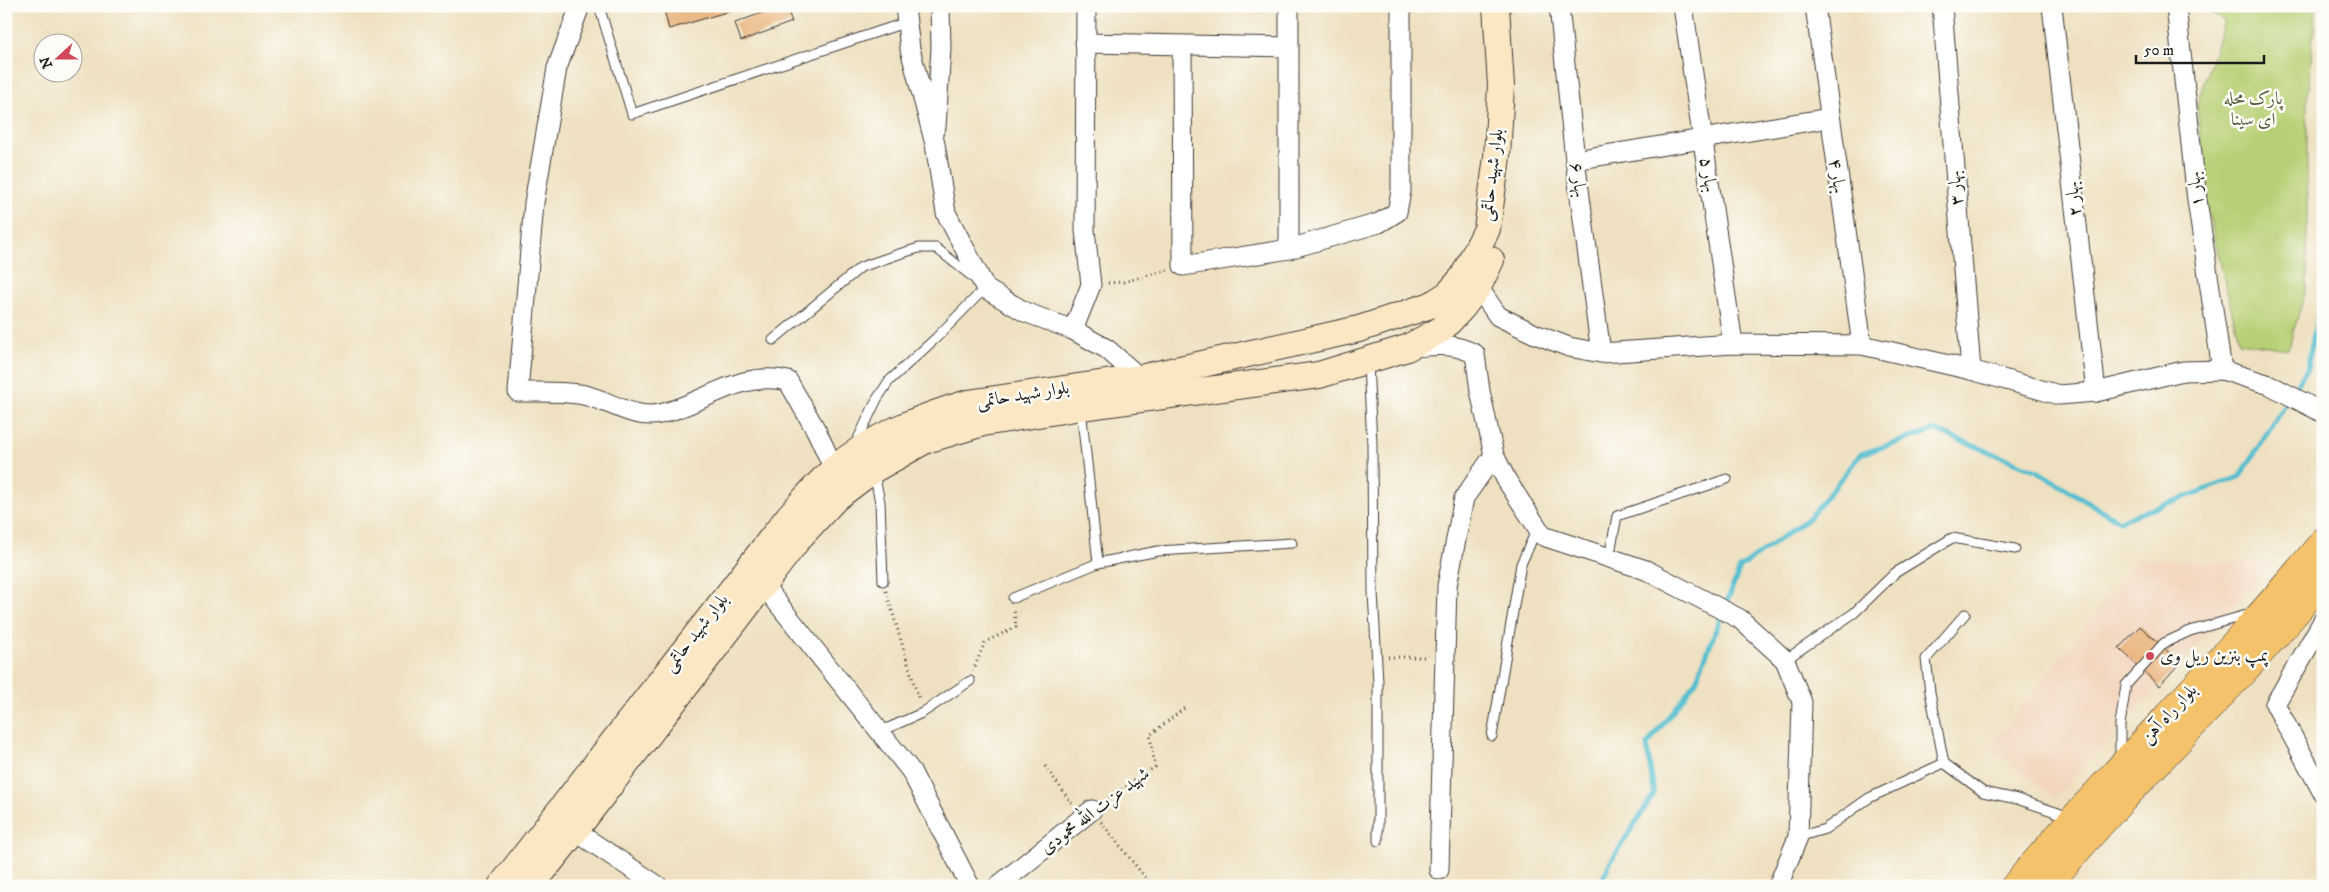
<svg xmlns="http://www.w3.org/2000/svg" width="2329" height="892" font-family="'IM FELL DW Pica',Amiri,serif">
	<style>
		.built { fill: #f2d5bd }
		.green { fill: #b7d075; stroke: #6a7648 }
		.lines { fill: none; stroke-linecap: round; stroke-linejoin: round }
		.stream { stroke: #53becf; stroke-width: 5 }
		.building { fill: #e6aa6d }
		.lane-casing { stroke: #3c3935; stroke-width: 11 }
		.street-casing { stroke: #3c3935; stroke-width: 21 }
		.secondary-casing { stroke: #3c3935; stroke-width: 28 }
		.primary-casing { stroke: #3c3935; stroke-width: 29 }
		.path { stroke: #3c3935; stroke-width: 3; stroke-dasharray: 1 4; stroke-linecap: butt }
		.lane { stroke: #fff; stroke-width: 9 }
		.street { stroke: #fff; stroke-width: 19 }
		.secondary { stroke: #fbe7c3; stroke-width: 26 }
		.primary { stroke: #f4c26a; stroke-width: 28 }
		.poi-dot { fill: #d1495b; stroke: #fdfcf7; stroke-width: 2 }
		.labels { text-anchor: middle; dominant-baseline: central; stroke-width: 5; stroke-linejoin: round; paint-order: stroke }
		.park-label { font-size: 18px; fill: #525b3b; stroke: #fdfcf7 }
		.street-label { font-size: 18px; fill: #1c1c1c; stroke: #fdfcf7 }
		.poi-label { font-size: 18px; fill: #1c1c1c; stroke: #fdfcf7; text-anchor: start }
	</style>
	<rect width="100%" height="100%" fill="#fdfcf7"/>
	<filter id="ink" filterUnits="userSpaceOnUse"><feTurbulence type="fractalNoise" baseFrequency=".02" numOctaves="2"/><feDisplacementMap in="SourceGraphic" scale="10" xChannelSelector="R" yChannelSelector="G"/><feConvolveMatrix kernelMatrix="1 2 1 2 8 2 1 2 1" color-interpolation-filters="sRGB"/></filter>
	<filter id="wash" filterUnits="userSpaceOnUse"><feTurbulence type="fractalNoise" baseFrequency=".0096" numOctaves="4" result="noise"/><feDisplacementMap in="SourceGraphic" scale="20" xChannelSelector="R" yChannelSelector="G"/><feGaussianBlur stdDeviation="1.12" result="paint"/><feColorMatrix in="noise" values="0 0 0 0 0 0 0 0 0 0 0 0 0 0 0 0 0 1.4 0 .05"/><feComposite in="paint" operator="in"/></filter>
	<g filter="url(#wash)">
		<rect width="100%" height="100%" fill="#eee0c0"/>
		<polygon class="built" points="2138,558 2273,563 2055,798 1989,748"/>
		<polygon class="green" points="2200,6 2316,6 2307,104 2307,287 2288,349 2239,342 2207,206 2197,104 2224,21"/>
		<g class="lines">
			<g class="stream">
				<polyline points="2293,392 2307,369 2323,290"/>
				<polyline points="1599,886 1611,861 1654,794 1647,745 1696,681 1740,568 1810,517 1861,454 1935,430 2037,471 2119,521 2240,477 2288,399"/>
			</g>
		</g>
		<g id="blocks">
			<g class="building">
				<polygon points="663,6 732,6 733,10 669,29"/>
				<polygon points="780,6 786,6 792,22 741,41 735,23"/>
				<polygon points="2140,626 2180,663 2159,686 2119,648"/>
			</g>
		</g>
	</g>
	<g filter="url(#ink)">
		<use href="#blocks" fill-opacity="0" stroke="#3c3935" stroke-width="1"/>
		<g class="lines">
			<defs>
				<g id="lane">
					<polyline points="599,6 632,114 907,22"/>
					<polyline points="773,340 861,267 902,253 919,248 936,248 974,278"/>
					<polyline points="1368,363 1372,444 1373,592 1378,682 1378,841"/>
					<polyline points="1081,409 1098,563"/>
					<polyline points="855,445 877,399 889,381 936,338 985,288"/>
					<polyline points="874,473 880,502 883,581"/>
					<polyline points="1609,558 1617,516 1727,479"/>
					<polyline points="1013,598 1098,563 1158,551 1292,543"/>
					<polyline points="1785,660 1854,613 1895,573 1952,538 2015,549"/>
					<polyline points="879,732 922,713 970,681"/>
					<polyline points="1492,736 1521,564 1537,529"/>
					<polyline points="2120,757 2120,724 2126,685 2164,643 2190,631 2250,614"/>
					<polyline points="1944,763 1930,692 1926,659 1965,614"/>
					<polyline points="1798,837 1825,829 1869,798 1944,763 1983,792 2017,799 2070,817"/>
				</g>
				<g id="street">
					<path d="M580,6l-23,62 -23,135 -16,189c20,0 41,-1 61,2 28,4 52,26 81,20 45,-11 80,-44 128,-33l29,51 17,37"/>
					<polyline points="905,6 910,49 935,144 946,213 986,289 1025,312 1073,330 1107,349 1140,378"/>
					<polyline points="1559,6 1575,160 1601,353"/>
					<polyline points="1683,6 1733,344"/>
					<polyline points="1815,6 1862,345"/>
					<polyline points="1942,6 1971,370"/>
					<polyline points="2052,6 2096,392"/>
					<polyline points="2176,6 2197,200 2222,370"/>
					<polyline points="1085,43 1289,47"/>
					<polyline points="1182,45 1183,266 1289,249 1379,223 1397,212 1401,191 1401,6"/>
					<polyline points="936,127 941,48 940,6"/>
					<polyline points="1575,160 1829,118"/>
					<polyline points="1289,249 1289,6"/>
					<polyline points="1478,287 1498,316 1535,334 1569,347 1601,353 1733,344 1862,345 1971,370 2059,395 2096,392 2183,371 2222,370 2270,385 2323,413"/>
					<polyline points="1073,330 1091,285 1085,230 1086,6"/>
					<path d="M1415,347c24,-2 38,-4 60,7l5,37 14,64 13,26 36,55 103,34 94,49 45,41 17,42 -4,135 -20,49"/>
					<polyline points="756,576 911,771 970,886"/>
					<polyline points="2323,621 2275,704 2323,793"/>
					<polyline points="575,831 658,886"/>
					<polyline points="1439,870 1447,586 1464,498 1494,455"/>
					<polyline points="998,886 1092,810"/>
				</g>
				<g id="secondary">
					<path d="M501,886l288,-370c15,-16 29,-33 45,-47 38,-33 87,-52 134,-66l172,-25 219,-49 72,-24 17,-11 15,-17 24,-48 10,-72 4,-71 -5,-80"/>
					<polyline points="531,886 575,831 799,538 836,498 873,470 926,440 983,423 1081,407 1319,375 1407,348 1442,329 1462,308 1478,287 1491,260"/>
				</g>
				<g id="primary">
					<path d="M2015,886c99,-118 210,-225 308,-344"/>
					<path d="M2047,886c87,-107 190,-199 276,-307"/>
				</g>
			</defs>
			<use href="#lane" class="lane-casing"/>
			<use href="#street" class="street-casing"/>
			<use href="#secondary" class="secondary-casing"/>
			<use href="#primary" class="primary-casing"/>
			<g class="path">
				<polyline points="1108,283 1123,282 1168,270"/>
				<polyline points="886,591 919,700"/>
				<polyline points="1388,657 1429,657"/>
				<polyline points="973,671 985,642 1016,627 1014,609"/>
				<polyline points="1045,766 1073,805"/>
				<polyline points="1105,801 1155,767 1150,735 1186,707"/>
				<polyline points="1101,822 1152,886"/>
			</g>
			<use href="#lane" class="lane"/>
			<use href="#street" class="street"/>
			<use href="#secondary" class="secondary"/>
			<use href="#primary" class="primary"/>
		</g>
	</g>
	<circle class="poi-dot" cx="2150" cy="656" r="5"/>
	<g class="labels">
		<g class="park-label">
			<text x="2253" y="99">پارک محله<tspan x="2253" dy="21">ای سینا</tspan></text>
		</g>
		<g class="street-label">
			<text transform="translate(1492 175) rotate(-83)">بلوار شهید حاتمی</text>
			<text transform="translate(1708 175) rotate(81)">بهار ۵</text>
			<text transform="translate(1837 176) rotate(82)">بهار ۴</text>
			<text transform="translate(1578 180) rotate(82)">بهار ۶</text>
			<text transform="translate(1956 188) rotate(-95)">بهار ۳</text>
			<text transform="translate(2196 189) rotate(-97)">بهار ۱</text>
			<text transform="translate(2074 199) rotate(-96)">بهار ۲</text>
			<text transform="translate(1023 395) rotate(-9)">بلوار شهید حاتمی</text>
			<text transform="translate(696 633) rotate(-52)">بلوار شهید حاتمی</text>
			<text transform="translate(2169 714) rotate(-47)">بلوار راه آهن</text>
			<text transform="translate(1095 811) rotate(-37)">شهید عزت الله محمودی</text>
		</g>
		<g class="poi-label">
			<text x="2160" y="656">پمپ بنزین ریل وی</text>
		</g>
	</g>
	<rect width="2329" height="892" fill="none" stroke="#fdfcf7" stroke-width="25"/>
	<g transform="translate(58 58) rotate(249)"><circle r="24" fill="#fdfcf7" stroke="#a3a29f"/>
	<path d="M0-4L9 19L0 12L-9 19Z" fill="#d1495b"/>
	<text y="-8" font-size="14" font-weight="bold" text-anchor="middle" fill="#1c1c1c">N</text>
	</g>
	<path d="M2136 55v8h128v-8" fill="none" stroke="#1c1c1c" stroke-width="2.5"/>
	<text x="2144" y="55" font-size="15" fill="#1c1c1c" stroke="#fdfcf7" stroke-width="4" paint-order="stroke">50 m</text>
</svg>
